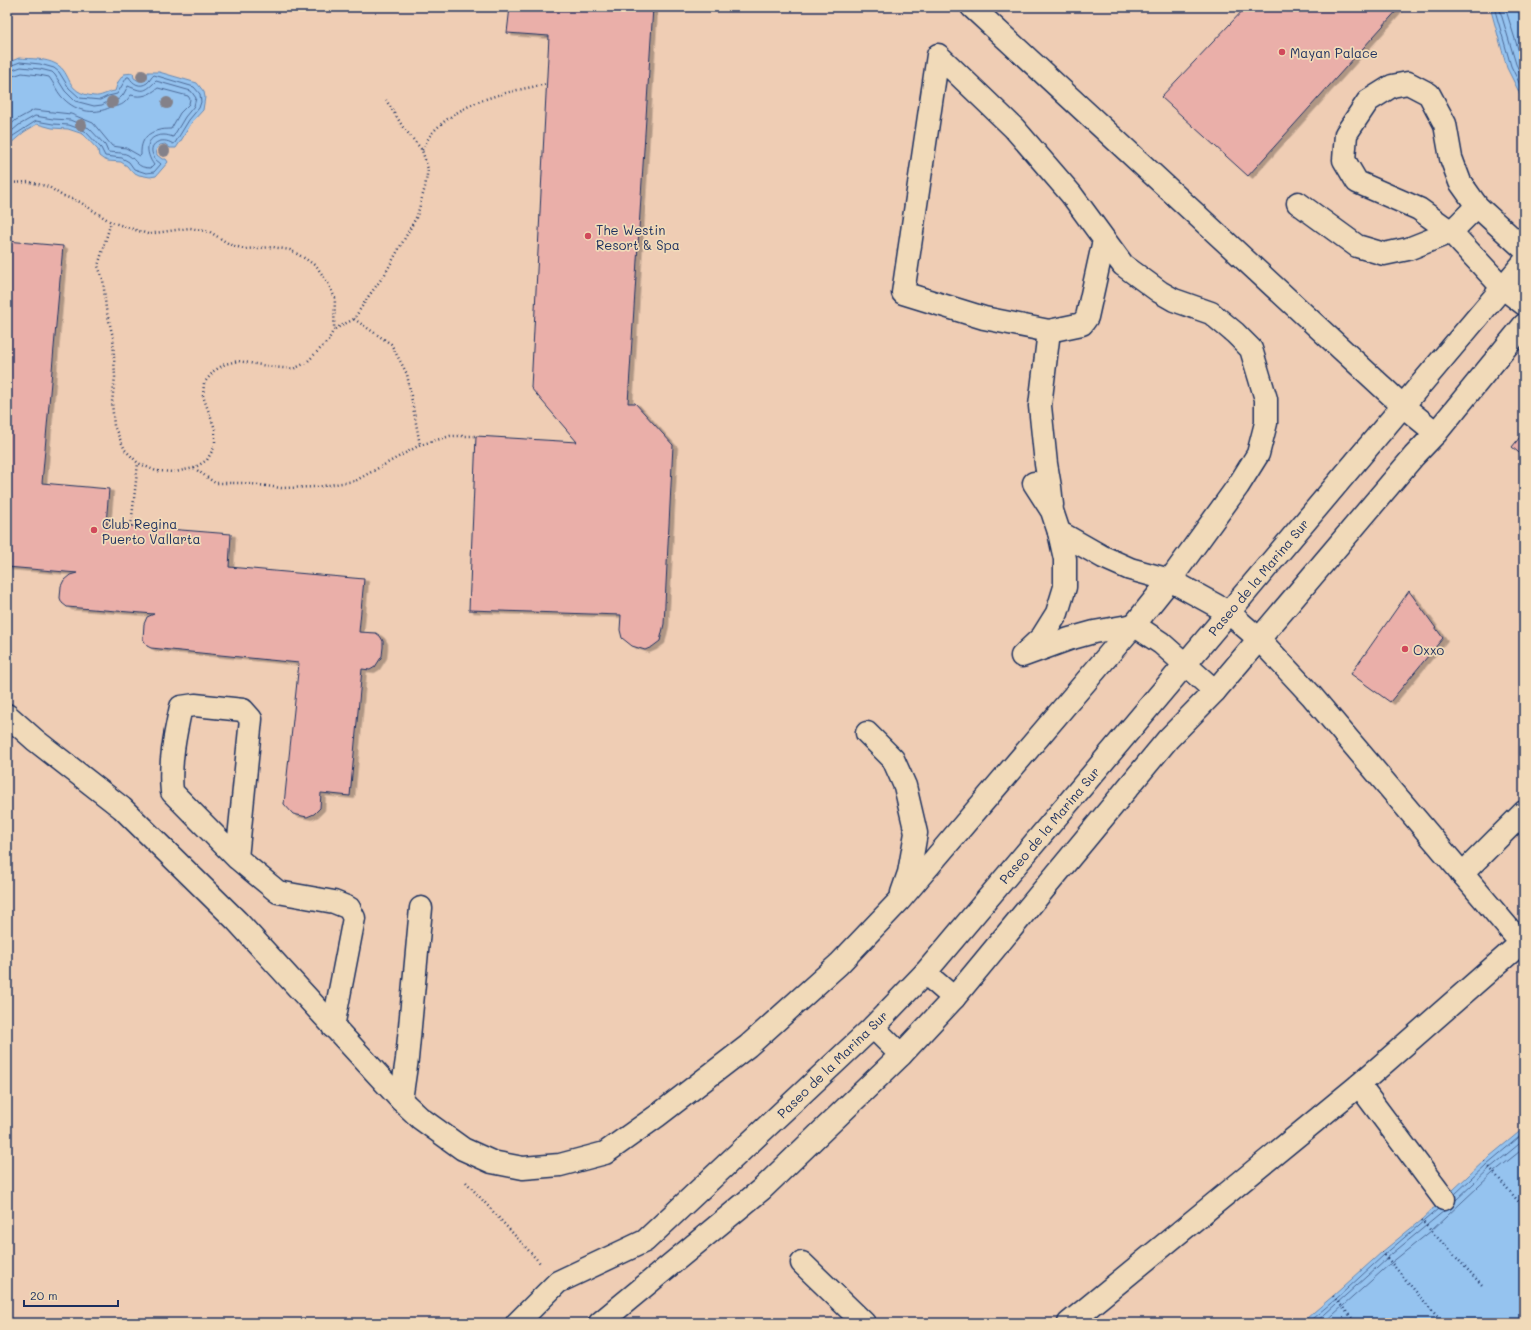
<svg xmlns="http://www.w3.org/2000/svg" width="1531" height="1330" font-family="Mali,sans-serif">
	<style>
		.water { fill: #95c3ef; stroke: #6488b5 }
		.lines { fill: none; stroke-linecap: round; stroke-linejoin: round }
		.shore { stroke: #4c6a98; stroke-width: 1 }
		.building { fill: #eaafa9; stroke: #1b2f5e; filter: url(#shadow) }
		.minor-casing { stroke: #1b2f5e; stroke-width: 25 }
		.path { stroke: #1b2f5e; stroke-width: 2.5; stroke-dasharray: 1 3; stroke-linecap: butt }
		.minor { stroke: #f1dab9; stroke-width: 22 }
		.tree { fill: #848189 }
		.poi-dot { fill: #d1495b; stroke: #f1dab9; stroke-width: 1.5 }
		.labels { text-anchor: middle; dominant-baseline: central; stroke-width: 3.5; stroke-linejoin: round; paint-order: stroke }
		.poi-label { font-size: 13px; fill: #1b2f5e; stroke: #f1dab9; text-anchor: start }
		.street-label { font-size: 13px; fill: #1b2f5e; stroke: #f1dab9 }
	</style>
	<defs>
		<filter id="shadow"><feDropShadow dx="4.5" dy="2.5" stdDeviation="0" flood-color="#0004"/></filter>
	</defs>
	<rect width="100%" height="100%" fill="#efcdb4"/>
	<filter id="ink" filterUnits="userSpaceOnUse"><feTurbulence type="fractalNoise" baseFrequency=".025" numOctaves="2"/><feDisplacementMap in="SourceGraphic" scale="8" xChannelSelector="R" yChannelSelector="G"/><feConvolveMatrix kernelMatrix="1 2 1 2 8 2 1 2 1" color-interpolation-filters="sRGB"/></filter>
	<g filter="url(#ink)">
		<g class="water">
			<polygon points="1490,7 1524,7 1524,102 1507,68"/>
			<path d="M19,58c12,1 26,0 37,6 17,9 8,29 38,32 7,1 13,-4 21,-5l3,-9 6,-8 9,-1 1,5 5,3h4l4,-4 1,-5h11l38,11 7,9 1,5 -2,13 -11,12 -10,17 -6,9h-6l-5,-4 -5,1 -4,5 1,5 5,4h4l2,3 -12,14 -6,1 -11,-2 -8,-4 -4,-5 -6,-4 -13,-1 -5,-2 -4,-3 -1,-6 -15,-16 -15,-5 -16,-1 -15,-4 -13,8 -14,12h-3v-81z"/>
			<polygon points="1524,1128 1524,1323 1301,1323 1333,1296 1382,1252 1421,1220 1484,1161"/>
		</g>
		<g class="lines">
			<g class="shore">
				<polyline points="1494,7 1511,66 1524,93"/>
				<polyline points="1499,7 1516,64 1524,81"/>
				<polyline points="1505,7 1524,68"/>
				<path d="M7,67l13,-5 20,2 14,4 5,4 10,16 11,10 20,2 8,-4 9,-2 10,-17h2c4,7 11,11 18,6 3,-2 4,-6 7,-8l40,12 6,7 1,8 -2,6 -10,12 -14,23 -2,1c-11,-8 -27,0 -19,13 1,3 5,5 7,7l-7,8 -8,1 -12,-4 -5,-7 -7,-4 -17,-2 -4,-8 -16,-17 -16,-6 -16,-1 -17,-3 -29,19"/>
				<path d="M7,72l14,-5 19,2 12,3 3,3 10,16 10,10 19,5 8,-1 7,-4 10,-2 4,-4 5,-9c15,6 16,7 28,-5l35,10 5,7 -2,8 -9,11 -12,20c-3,-1 -6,-2 -9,-2 -20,0 -19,18 -10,30l-3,3c-15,0 -13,-7 -23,-13 -6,-3 -13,-2 -20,-3l-3,-7 -16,-17 -19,-8 -17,-1 -18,-3 -16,9 -12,10"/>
				<path d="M7,78l15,-5 17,2 10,2c5,6 7,13 12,19 13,15 32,20 50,11 2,-1 3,-1 6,-1 7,-1 10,-6 14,-11 11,3 18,0 27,-7l30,8 2,3 -1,5 -9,9 -9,16c-17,0 -31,5 -30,26l-1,1 -14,-8 -14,-2 -19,-23 -22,-9 -37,-4 -18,10 -9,8"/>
				<polyline points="1455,1194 1487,1164 1524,1133"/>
				<polyline points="1456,1200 1490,1168 1524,1140"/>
				<polyline points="1307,1323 1336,1299 1384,1255 1438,1209"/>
				<polyline points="1315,1323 1387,1258 1444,1211"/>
				<polyline points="1324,1323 1391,1263 1431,1231 1494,1172 1524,1148"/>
			</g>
		</g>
		<g class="building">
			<polygon points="510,7 653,7 628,403 635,403 673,445 664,624 660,641 652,647 645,650 632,646 622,638 620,630 621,615 469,610 476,436 577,442 531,388 549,36 507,33"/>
			<polygon points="1246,7 1400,7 1248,176 1161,97"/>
			<polygon points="7,241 63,246 42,483 109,489 106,524 231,534 229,567 364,579 359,632 376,633 380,636 383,641 383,647 382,656 375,667 370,670 362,669 350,796 321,793 320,808 314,814 307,817 293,814 284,804 299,663 151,648 147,646 143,639 144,624 147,617 154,614 67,607 62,603 60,598 61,586 64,580 70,575 77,573 7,567"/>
			<polygon points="1524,432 1524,457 1512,447"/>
			<polygon points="1409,591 1443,638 1390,702 1351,674"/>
		</g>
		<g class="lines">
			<defs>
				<g id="minor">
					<polyline points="972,7 1403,406 1436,433"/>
					<polyline points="1298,203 1357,246 1384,254 1408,249 1451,232 1477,206"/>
					<polyline points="1524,249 1477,206 1460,182 1451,158 1445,124 1429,94 1408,83 1392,86 1368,101 1346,134 1344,160 1357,182 1419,209 1451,232 1502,287 1524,304"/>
					<polyline points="1049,331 1040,406 1046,464 1050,487 1052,505"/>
					<polyline points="1034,483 1052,511 1059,532 1103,557 1130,569 1170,580 1228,612 1259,639 1311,695 1521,943 1359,1085 1069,1323"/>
					<polyline points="1025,653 1042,637 1057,613 1065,587 1065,559 1059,532"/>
					<polyline points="1022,656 1069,639 1094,632 1134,625 1161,643 1215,691"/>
					<polyline points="7,715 35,740 122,808 237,921 401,1100 420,1118 463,1149 492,1162 523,1168 560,1165 605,1153 657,1116 748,1046 839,964 899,901 1134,625 1170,580 1238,486 1258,454 1266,423 1266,399 1251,349 1235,333 1211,313 1174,300 1160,292 1123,265 1071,194 1014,128 938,55 903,293 984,318 1049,331 1082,324 1087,317 1104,240"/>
					<polyline points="867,733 893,759 905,786 916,833 909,873 902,893"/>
					<path d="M237,858l14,-139 -8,-9 -48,-5 -14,2c-6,27 -12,57 -9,85l65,66 41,34 56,10 15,6 5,10 -21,109"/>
					<polyline points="1462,874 1524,812"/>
					<polyline points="925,973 954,998"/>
					<polyline points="873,1027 901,1055"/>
					<polyline points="1359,1085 1444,1199"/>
					<polyline points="401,1100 407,1059 421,908"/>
					<polyline points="802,1263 864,1323"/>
					<polyline points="517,1323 558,1282 645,1241 873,1027 925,973 1524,262"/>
					<polyline points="600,1323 762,1189 901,1055 954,998 1168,739 1215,691 1414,456 1436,433 1524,325"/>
				</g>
			</defs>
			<use href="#minor" class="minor-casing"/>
			<g class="path">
				<path d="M422,150c4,-6 6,-13 11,-18 30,-32 73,-40 114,-48"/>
				<polyline points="7,183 30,182 49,187 61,195 80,202 111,222 148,234 190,228 210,232 231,245 245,249 273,247 290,250 306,259 317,267 328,283 335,298 334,329 328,341 306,363 293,369 273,367 238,361 225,364 214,371 204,383 203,396 215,429 215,446 207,460 194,468 175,472 156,471 138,463 125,450 114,426 112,402 115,377 113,337 106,309 103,279 98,266 111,222"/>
				<polyline points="354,319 391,344 407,374 420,445"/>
				<polyline points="335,329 354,319 368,297 385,274 417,216 425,187 428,169 422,150 403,127 386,100"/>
				<polyline points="194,468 215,483 244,483 281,488 316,487 355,481 420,445 450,436 476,436"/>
				<polyline points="131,526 138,463"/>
				<polyline points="1484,1161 1524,1208"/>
				<polyline points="466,1182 540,1263"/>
				<polyline points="1421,1220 1483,1286"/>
				<polyline points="1382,1252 1441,1321"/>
				<polyline points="1333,1296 1356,1323"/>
			</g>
			<use href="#minor" class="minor"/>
		</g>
		<g class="tree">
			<circle cx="142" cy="76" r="6"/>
			<circle cx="112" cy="102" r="6"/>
			<circle cx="167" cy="103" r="6"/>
			<circle cx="81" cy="125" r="6"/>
			<circle cx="164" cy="151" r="6"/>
		</g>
	</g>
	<g class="poi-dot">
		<circle cx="1282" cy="52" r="4"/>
		<circle cx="588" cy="236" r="4"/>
		<circle cx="94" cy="530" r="4"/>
		<circle cx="1405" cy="649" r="4"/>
	</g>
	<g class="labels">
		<g class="poi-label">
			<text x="1290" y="52">Mayan Palace</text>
			<text x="596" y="229">The Westin<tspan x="596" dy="15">Resort &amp; Spa</tspan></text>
			<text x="102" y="523">Club Regina<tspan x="102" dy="15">Puerto Vallarta</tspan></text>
			<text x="1413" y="649">Oxxo</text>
		</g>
		<g class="street-label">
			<text transform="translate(1258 577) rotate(-50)">Paseo de la Marina Sur</text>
			<text transform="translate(1049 825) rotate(-50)">Paseo de la Marina Sur</text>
			<text transform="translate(832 1064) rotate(-44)">Paseo de la Marina Sur</text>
		</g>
	</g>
	<rect width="1531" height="1330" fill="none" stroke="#f1dab9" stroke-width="24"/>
	<rect x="12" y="12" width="1507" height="1306" fill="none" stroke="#1b2f5e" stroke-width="1.5" filter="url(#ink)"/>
	<path d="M24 1300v6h94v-6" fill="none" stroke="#1b2f5e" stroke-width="2"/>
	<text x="30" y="1300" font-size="12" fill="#1b2f5e" stroke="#f1dab9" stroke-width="3" paint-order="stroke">20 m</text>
</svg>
